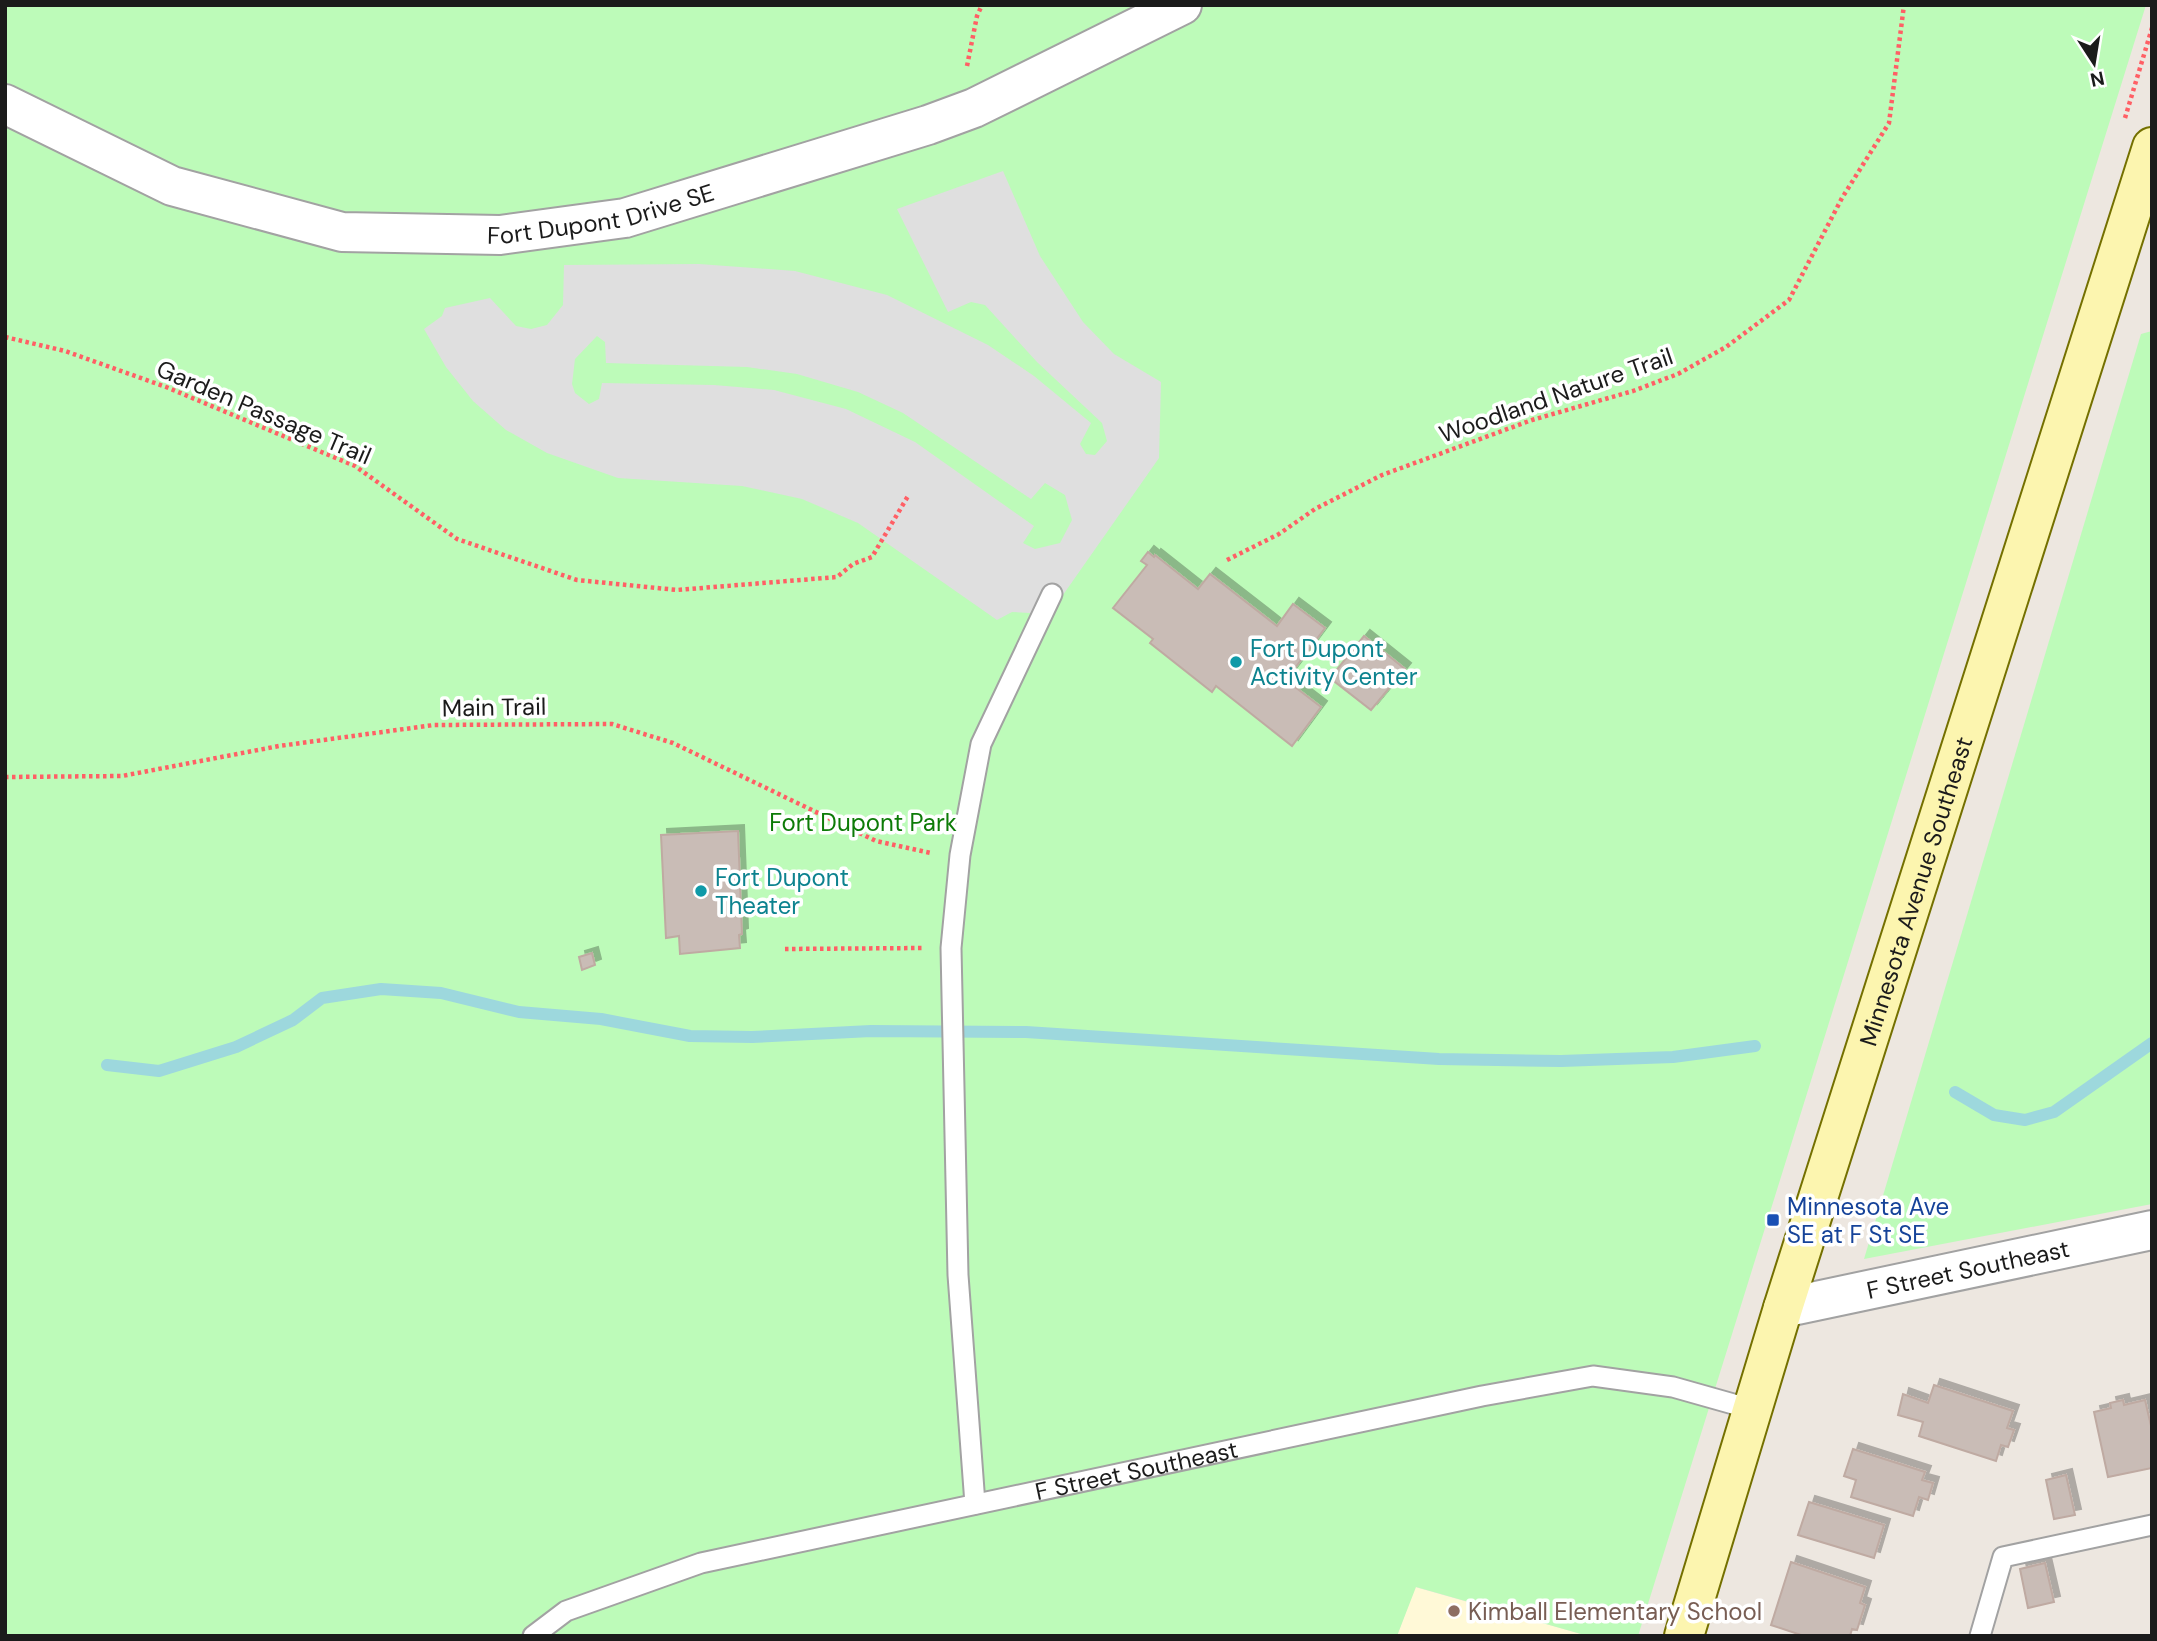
<svg xmlns="http://www.w3.org/2000/svg" width="2157" height="1641" font-family="'DM Sans',sans-serif">
	<style>
		.education { fill: #fff9d7 }
		.park { fill: #bdfbb9 }
		.parking { fill: #dfdfdf; fill-rule: evenodd }
		.lines { fill: none; stroke-linecap: round; stroke-linejoin: round }
		.stream { stroke: #9dd8dd; stroke-width: 12 }
		.building { fill: #c9bcb6; stroke: #bfaaa2; stroke-width: 2; filter: url(#shadow) }
		.lane-casing { stroke: #a2a2a2; stroke-width: 23 }
		.street-casing { stroke: #a2a2a2; stroke-width: 42 }
		.secondary-casing { stroke: #747000; stroke-width: 42 }
		.path { stroke: #ff5f65; stroke-width: 4.5; stroke-dasharray: 3.5 3.5; stroke-linecap: butt }
		.lane { stroke: #fff; stroke-width: 19 }
		.street { stroke: #fff; stroke-width: 38 }
		.secondary { stroke: #fcf5af; stroke-width: 38 }
		.culture-dot { fill: #0f9aa8; stroke: #fff; stroke-width: 2.5 }
		.transit-dot { fill: #1a4fb4; stroke: #fff; stroke-width: 2.5 }
		.education-dot { fill: #8d6e63; stroke: #fff; stroke-width: 2.5 }
		.labels { text-anchor: middle; dominant-baseline: central; stroke-width: 7; stroke-linejoin: round; paint-order: stroke }
		.street-label { font-size: 24px; fill: #1b1b1b; stroke: #fff }
		.culture-label { font-size: 24px; fill: #0d838f; stroke: #fff; text-anchor: start }
		.park-label { font-size: 24px; fill: #0d7b07; stroke: #fff }
		.transit-label { font-size: 24px; fill: #164399; stroke: #fff; text-anchor: start }
		.education-label { font-size: 24px; fill: #785e54; stroke: #fff; text-anchor: start }
	</style>
	<defs>
		<filter id="shadow"><feDropShadow dx="6" dy="-6" stdDeviation="0" flood-color="#0004"/></filter>
	</defs>
	<rect width="100%" height="100%" fill="#ede7e0"/>
	<polygon class="education" points="1415,1587 1588,1636 1397,1636"/>
	<g class="park">
		<polygon points="5,5 2146,5 1638,1636 1588,1636 1416,1587 1397,1636 5,1636"/>
		<polygon points="2152,331 2152,1204 1864,1259 2141,334"/>
	</g>
	<path class="parking" d="M1003,171l37,85 43,66 31,32 47,28 -2,76 -115,164 -14,-9 -18,-1 -15,8 -139,-97 -56,-24 -60,-13 -124,-8 -71,-25 -41,-23 -33,-29 -27,-34 -22,-38 18,-13 3,-8 45,-10 26,28 15,3 16,-4 16,-20 1,-40 135,-1 96,7 92,24 101,50 46,31 57,47 -11,21 6,10 9,1 12,-14 -5,-18 -65,-61 -52,-57 -14,-3 -23,10 -51,-103zM597,336l8,6 1,21 141,4 50,7 61,18 45,21 128,86 14,-16 20,12 7,25 -12,23 -25,6 -12,-6 11,-17 -119,-84 -69,-33 -72,-19 -60,-5 -112,-2 -3,16 -10,5 -14,-11 -3,-9 3,-25z"/>
	<g class="lines">
		<g class="stream">
			<polyline points="107,1065 159,1071 236,1047 293,1020 322,998 381,989 441,993 519,1012 601,1019 690,1036 752,1037 871,1031 1026,1032 1439,1059 1561,1061 1673,1057 1755,1046"/>
			<polyline points="1955,1092 1994,1115 2025,1120 2054,1112 2152,1043"/>
		</g>
	</g>
	<g class="building">
		<polygon points="1148,552 1154,557 1155,555 1198,589 1210,574 1277,626 1293,604 1325,628 1286,680 1321,707 1292,746 1216,686 1212,692 1150,643 1153,639 1113,608 1147,565 1141,561"/>
		<polygon points="1364,636 1405,669 1371,710 1330,678"/>
		<polygon points="738,831 742,934 739,935 740,948 680,954 679,936 666,938 661,835"/>
		<polygon points="592,953 595,965 582,970 579,957"/>
		<polygon points="1934,1385 2013,1411 2007,1428 2014,1430 2008,1447 2001,1445 1996,1461 1919,1436 1923,1422 1898,1415 1903,1394 1928,1403"/>
		<polygon points="2123,1400 2124,1405 2145,1400 2152,1430 2152,1468 2108,1477 2094,1412 2111,1408 2110,1403"/>
		<polygon points="1853,1449 1925,1472 1922,1480 1933,1483 1928,1500 1919,1497 1913,1516 1851,1497 1856,1480 1844,1476"/>
		<polygon points="2066,1475 2075,1515 2054,1519 2046,1480"/>
		<polygon points="1809,1502 1884,1525 1874,1558 1798,1535"/>
		<polygon points="1791,1562 1865,1587 1860,1603 1865,1605 1857,1630 1852,1629 1850,1636 1804,1636 1771,1625"/>
		<polygon points="2045,1563 2054,1602 2028,1608 2020,1569"/>
	</g>
	<g class="lines">
		<defs>
			<g id="lane">
				<polyline points="975,1504 958,1275 951,948 960,855 981,744 1052,594"/>
				<path id="s1" d="M533,1636l33,-25 135,-48 781,-167 111,-20 80,11 78,22"/>
				<polyline points="1980,1636 2003,1557 2152,1525"/>
			</g>
			<g id="street">
				<path id="s2" d="M5,104l167,82 170,46 158,3 125,-17 303,-93 46,-17 208,-103"/>
				<path id="s3" d="M1783,1308l369,-78"/>
			</g>
			<g id="secondary">
				<path id="s4" d="M1684,1636l99,-328 369,-1161"/>
			</g>
		</defs>
		<use href="#lane" class="lane-casing"/>
		<use href="#street" class="street-casing"/>
		<use href="#secondary" class="secondary-casing"/>
		<g class="path">
			<polyline points="967,66 977,16 982,5"/>
			<polyline points="2125,118 2152,28"/>
			<polyline points="5,337 65,351 166,387 355,466 457,539 577,580 677,590 837,577 853,564 872,557 908,496"/>
			<polyline points="1227,560 1279,534 1315,509 1382,475 1532,420 1633,391 1678,374 1726,347 1789,300 1842,198 1889,123 1904,5"/>
			<polyline points="5,777 122,776 279,746 434,725 612,724 673,743 876,841 931,853"/>
			<polyline points="785,949 922,948"/>
		</g>
		<use href="#lane" class="lane"/>
		<use href="#street" class="street"/>
		<use href="#secondary" class="secondary"/>
	</g>
	<g class="culture-dot">
		<circle cx="1236" cy="662" r="7"/>
		<circle cx="701" cy="891" r="7"/>
	</g>
	<rect class="transit-dot" x="1766" y="1213" width="14" height="14" rx="3.5"/>
	<circle class="education-dot" cx="1454" cy="1611" r="7"/>
	<g class="labels">
		<g class="street-label">
			<text stroke="none"><textPath href="#s2" startOffset="623">Fort Dupont Drive SE</textPath></text>
			<text transform="translate(1556 395) rotate(-19)">Woodland Nature Trail</text>
			<text transform="translate(264 412) rotate(23)">Garden Passage Trail</text>
			<text transform="translate(494 707) rotate(-1)">Main Trail</text>
			<text stroke="none"><textPath href="#s4" startOffset="780">Minnesota Avenue Southeast</textPath></text>
			<text stroke="none"><textPath href="#s3" startOffset="189">F Street Southeast</textPath></text>
			<text stroke="none"><textPath href="#s1" startOffset="630">F Street Southeast</textPath></text>
		</g>
		<g class="culture-label">
			<text x="1250" y="648">Fort Dupont<tspan x="1250" dy="28">Activity Center</tspan></text>
			<text x="715" y="877">Fort Dupont<tspan x="715" dy="28">Theater</tspan></text>
		</g>
		<g class="park-label">
			<text x="863" y="822">Fort Dupont Park</text>
		</g>
		<g class="transit-label">
			<text x="1787" y="1206">Minnesota Ave<tspan x="1787" dy="28">SE at F St SE</tspan></text>
		</g>
		<g class="education-label">
			<text x="1468" y="1611">Kimball Elementary School</text>
		</g>
	</g>
	<rect width="2157" height="1641" fill="none" stroke="#1b1b1b" stroke-width="14"/>
	<g transform="translate(2094 63) rotate(168)" stroke="#ffffff" stroke-width="5" paint-order="stroke">
	<path d="M0-5L12 26L0 18L-12 26Z" fill="#1b1b1b"/>
	<text y="-10" font-size="19" font-weight="bold" text-anchor="middle" fill="#1b1b1b">N</text>
	</g>
</svg>
